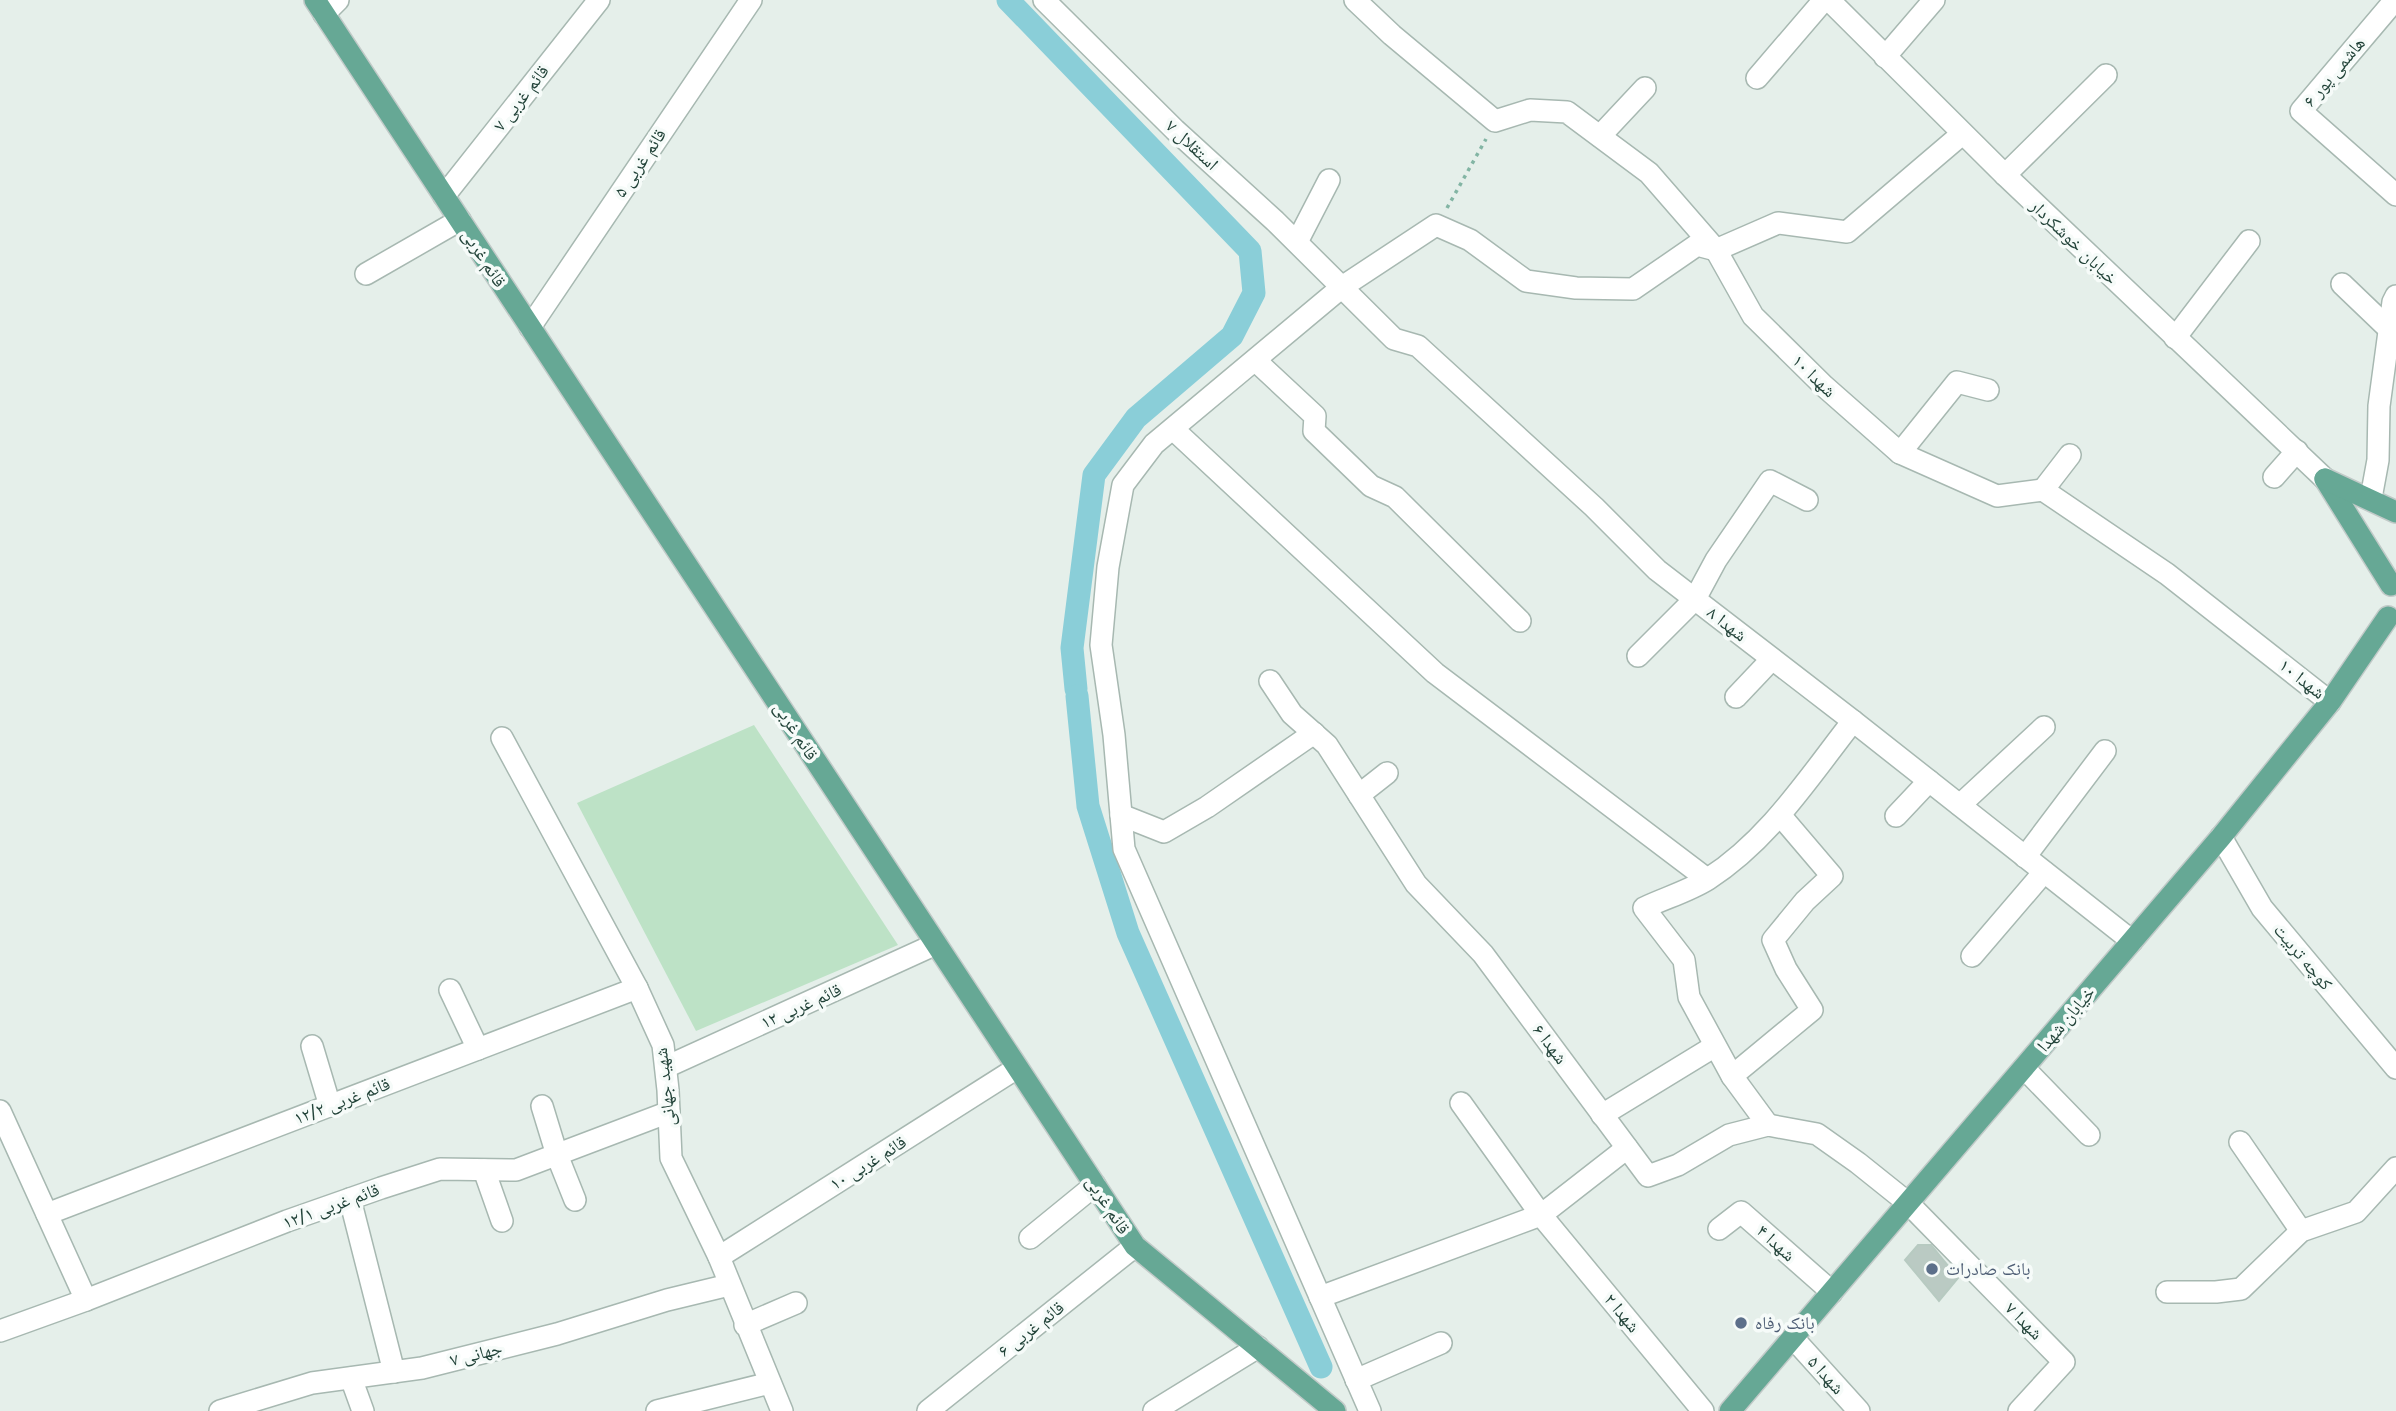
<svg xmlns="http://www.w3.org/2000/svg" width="2396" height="1411" font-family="'DM Sans','Noto Naskh Arabic',sans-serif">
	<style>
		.green { fill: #bde2c6 }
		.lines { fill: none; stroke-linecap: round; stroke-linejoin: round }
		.canal { stroke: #8aced8; stroke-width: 23 }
		.building { fill: #bacac3; stroke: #b7cac1; stroke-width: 2 }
		.minor-casing { stroke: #a7b8b1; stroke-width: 24 }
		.major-casing { stroke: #c1cac8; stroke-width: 24 }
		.path { stroke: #83b5a4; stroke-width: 3.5; stroke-dasharray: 3.5 5; stroke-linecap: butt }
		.minor { stroke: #fff; stroke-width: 21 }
		.major { stroke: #66a895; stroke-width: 21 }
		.service-dot { fill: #5c6f8a; stroke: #f6fbf9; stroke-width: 2.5 }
		.labels { text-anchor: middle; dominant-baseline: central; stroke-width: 7; stroke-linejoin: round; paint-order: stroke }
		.street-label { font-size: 18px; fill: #224339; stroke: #f6fbf9 }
		.service-label { font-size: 18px; fill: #4e5e75; stroke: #f6fbf9; text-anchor: start }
	</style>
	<rect width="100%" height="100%" fill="#e5efea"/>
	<polygon class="green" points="754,725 898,945 696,1031 577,803"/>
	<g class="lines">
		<g class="canal">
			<polyline points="1008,0 1250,251 1254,293 1232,336 1136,418 1094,475 1072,648 1076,689"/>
			<polyline points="1077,696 1088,806 1128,933 1321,1367"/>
		</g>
	</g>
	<polygon class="building" points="1918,1245 1931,1245 1958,1278 1939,1301 1905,1260"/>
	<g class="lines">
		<defs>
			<g id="minor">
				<polyline points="1044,0 1175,130 1275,221 1394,339 1418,346 1594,507 1657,570 1853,721 2132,941"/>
				<polyline points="1355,0 1392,35 1495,121 1530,110 1567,112 1649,173 1716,250 1753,316 1824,386 1900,453 1997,496 2043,490 2167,574 2330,702"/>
				<polyline points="1829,0 2005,175 2325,479"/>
				<polyline points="2395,0 2301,111 2396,195"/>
				<polyline points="324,14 338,0"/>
				<polyline points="1885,57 1934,0"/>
				<polyline points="1757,78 1824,0"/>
				<polyline points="1600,136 1645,88"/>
				<polyline points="2005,175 2106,75"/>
				<polyline points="444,196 599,0"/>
				<polyline points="1297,242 1329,180"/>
				<polyline points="366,274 460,220"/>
				<polyline points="2342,284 2389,329"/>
				<polyline points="530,327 751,0"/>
				<polyline points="2175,338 2249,241"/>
				<polyline points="1256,361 1315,416 1314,431 1371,486 1395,497 1520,621"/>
				<polyline points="1173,429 1435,673 1707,879"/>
				<polyline points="1900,453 1957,382 1988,390"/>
				<polyline points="2274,477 2297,451"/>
				<polyline points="2043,490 2070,455"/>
				<polyline points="2371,498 2378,460 2379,406 2393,302 2396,296"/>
				<polyline points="1638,656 1695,599 1716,560 1770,481 1807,500"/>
				<polyline points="1270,681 1292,714 1327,745 1416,884 1483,954 1648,1176 1678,1165 1729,1135 1768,1125 1817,1134 1858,1163 1908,1203 2064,1362 2019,1411"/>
				<polyline points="1736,697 1772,659"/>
				<polyline points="502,738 637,988 663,1045 668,1090 671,1158 719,1257 782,1411"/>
				<polyline points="1359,795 1387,773"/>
				<polyline points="1960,805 2044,727"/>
				<polyline points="1121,815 1164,832 1207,807 1314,733"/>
				<polyline points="1896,816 1929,781"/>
				<polyline points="2221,837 2262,908 2396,1068"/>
				<polyline points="2025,857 2105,751"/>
				<polyline points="1972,956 2044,872"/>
				<polyline points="450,990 478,1049"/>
				<polyline points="312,1046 330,1106"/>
				<polyline points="666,1067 936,944"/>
				<polyline points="2024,1068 2089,1135"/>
				<polyline points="1732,1076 1812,1010 1786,969 1773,940 1805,901 1832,876 1780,815"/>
				<polyline points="1461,1103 1541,1215 1703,1411"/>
				<polyline points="542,1106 557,1155 575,1200"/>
				<polyline points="0,1111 86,1300"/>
				<polyline points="1602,1115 1715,1046"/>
				<path d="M1768,1125l-36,-49 -43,-79 -5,-37 -40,-52c21,-10 45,-17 64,-29 61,-39 101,-102 145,-158"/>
				<polyline points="2240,1142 2301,1231"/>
				<polyline points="484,1170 502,1221"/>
				<polyline points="350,1199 394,1372"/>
				<polyline points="47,1214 637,988"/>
				<polyline points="1719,1229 1741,1212 1832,1292"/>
				<polyline points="1030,1238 1095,1185"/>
				<polyline points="719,1257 1017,1068"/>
				<polyline points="2167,1292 2216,1292 2241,1289 2301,1231 2356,1212 2396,1168"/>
				<polyline points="1320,1297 1541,1215 1627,1148"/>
				<polyline points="745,1325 796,1303"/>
				<polyline points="0,1331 86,1300 287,1221 381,1188 440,1169 516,1170 669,1112"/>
				<polyline points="1793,1338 1859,1411"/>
				<polyline points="351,1378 363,1411"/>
				<polyline points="1356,1380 1441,1343"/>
				<polyline points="220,1411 312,1383 422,1368 557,1334 667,1300 729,1285"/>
				<polyline points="657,1411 770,1383"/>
				<polyline points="928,1411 1135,1246"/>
				<polyline points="1154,1411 1258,1347"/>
				<polyline points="1370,1411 1124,849 1114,735 1101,645 1108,567 1123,485 1154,444 1342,287 1436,225 1470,240 1526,281 1576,288 1633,289 1697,245 1716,250 1778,223 1847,232 1962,134"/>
			</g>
			<g id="major">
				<polyline points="315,0 1135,1246 1335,1411"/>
				<polyline points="2325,479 2391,585"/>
				<polyline points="2325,479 2396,512"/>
				<polyline points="1730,1411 2221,837 2330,702 2388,617"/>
			</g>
		</defs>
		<use href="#minor" class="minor-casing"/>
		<use href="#major" class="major-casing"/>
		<polyline class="path" points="1447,208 1486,139"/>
		<use href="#minor" class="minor"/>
		<use href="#major" class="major"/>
	</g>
	<g class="service-dot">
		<circle cx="1932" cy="1269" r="7"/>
		<circle cx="1741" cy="1323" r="7"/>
	</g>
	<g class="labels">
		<g class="street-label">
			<text transform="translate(2334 72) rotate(-50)">هاشمی پور ۶</text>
			<text transform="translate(521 98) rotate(-52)">قائم غربی ۷</text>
			<text transform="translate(1192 145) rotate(43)">استقلال ۷</text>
			<text transform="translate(640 163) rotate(-56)">قائم غربی ۵</text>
			<text transform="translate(2074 242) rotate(44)">خیابان خوشکردار</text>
			<text transform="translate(484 258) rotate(57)">قائم غربی</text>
			<text transform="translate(1814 376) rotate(44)">شهدا ۱۰</text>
			<text transform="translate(1727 624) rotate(38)">شهدا ۸</text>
			<text transform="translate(2302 679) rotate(38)">شهدا ۱۰</text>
			<text transform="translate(796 731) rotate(57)">قائم غربی</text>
			<text transform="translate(2303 957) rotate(50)">کوچه تربیت</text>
			<text transform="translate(801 1006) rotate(-24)">قائم غربی ۱۲</text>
			<text transform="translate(2066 1019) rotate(-50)">خیابان شهدا</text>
			<text transform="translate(1550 1044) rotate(53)">شهدا ۶</text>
			<text transform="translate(665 1087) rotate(-96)">شهید جهانی</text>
			<text transform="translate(342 1101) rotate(-21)">قائم غربی ۱۲/۲</text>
			<text transform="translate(868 1163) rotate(-32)">قائم غربی ۱۰</text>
			<text transform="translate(1108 1205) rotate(57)">قائم غربی</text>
			<text transform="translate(331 1206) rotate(-20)">قائم غربی ۱۲/۱</text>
			<text transform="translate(1776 1243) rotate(42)">شهدا ۴</text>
			<text transform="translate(1622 1313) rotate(50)">شهدا ۲</text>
			<text transform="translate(2024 1321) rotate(45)">شهدا ۷</text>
			<text transform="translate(1031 1329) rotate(-38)">قائم غربی ۶</text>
			<text transform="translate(476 1354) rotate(-14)">جهانی ۷</text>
			<text transform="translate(1826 1375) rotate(48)">شهدا ۵</text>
		</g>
		<g class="service-label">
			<text x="1946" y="1269">بانک صادرات</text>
			<text x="1755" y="1323">بانک رفاه</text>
		</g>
	</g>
</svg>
